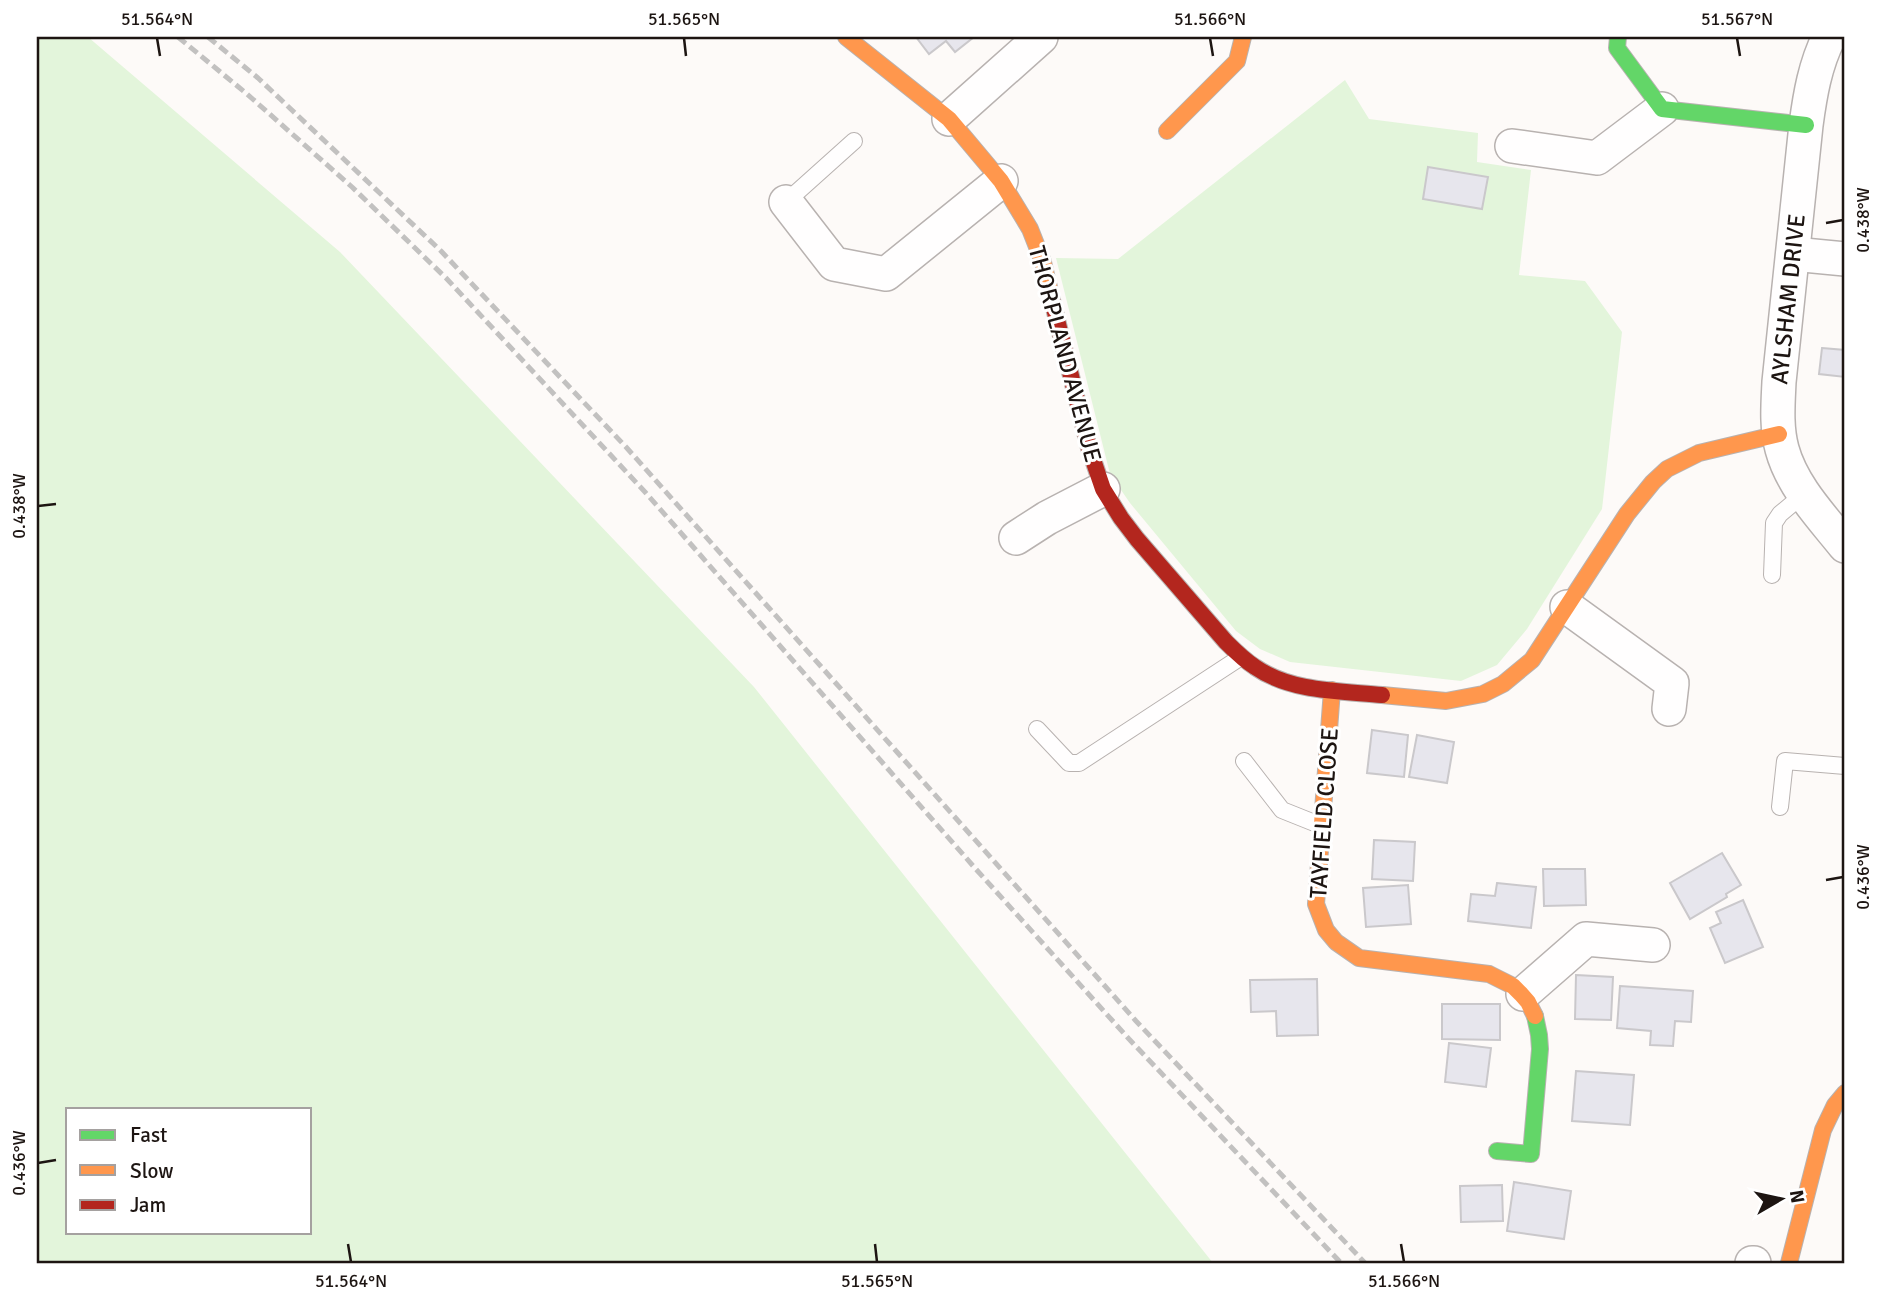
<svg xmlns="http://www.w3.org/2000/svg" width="1882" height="1300" font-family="Signika,sans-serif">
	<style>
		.green { fill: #e3f5db; fill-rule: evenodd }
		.building { fill: #e7e6ed; stroke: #cac8cb; stroke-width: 2 }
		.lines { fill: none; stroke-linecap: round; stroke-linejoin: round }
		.lane-casing { stroke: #b8b2b0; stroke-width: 18 }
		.street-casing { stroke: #b8b2b0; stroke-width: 36 }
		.fast-casing { stroke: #b8b2b0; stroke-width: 18 }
		.slow-casing { stroke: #b8b2b0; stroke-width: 18 }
		.jam-casing { stroke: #b8b2b0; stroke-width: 18 }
		.lane { stroke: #fffefe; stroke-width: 16 }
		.street { stroke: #fffefe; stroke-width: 33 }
		.fast { stroke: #63d668; stroke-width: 16 }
		.slow { stroke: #ff974d; stroke-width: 16 }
		.jam { stroke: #b3261e; stroke-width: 16 }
		.rail { stroke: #c2c1c0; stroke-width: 5; stroke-dasharray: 10 5; stroke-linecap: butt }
		.ticks { fill: none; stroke: #1d1512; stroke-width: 2.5 }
		.labels { text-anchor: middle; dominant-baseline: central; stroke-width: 6; stroke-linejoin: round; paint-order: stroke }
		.street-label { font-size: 24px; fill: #1d1512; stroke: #fff }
		.neatline { fill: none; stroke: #1d1512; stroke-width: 2.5 }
		.ticks-label { font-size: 18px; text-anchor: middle; fill: #1d1512 }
	</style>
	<rect width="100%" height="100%" fill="#fdfaf8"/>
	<g class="green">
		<path d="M37,37h51l252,215 414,435 459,576h-1176zM310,1109v123h-242v-123z"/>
		<polygon points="1345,80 1369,119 1478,133 1477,162 1531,170 1519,275 1585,281 1622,332 1602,509 1527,629 1497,665 1461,681 1290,662 1260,649 1236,631 1130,503 1110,474 1056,258 1118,259"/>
	</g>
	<g class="building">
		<polygon points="916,37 974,37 955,52 946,41 929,54"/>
		<polygon points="1428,167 1488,177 1482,209 1423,199"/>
		<polygon points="1822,348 1845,350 1845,377 1819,374"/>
		<polygon points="1372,730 1408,735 1404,777 1367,773"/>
		<polygon points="1417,735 1454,742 1447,783 1409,777"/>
		<polygon points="1374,840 1415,842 1413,881 1372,879"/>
		<polygon points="1722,853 1741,885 1726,894 1727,897 1690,919 1670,883"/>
		<polygon points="1543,869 1585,869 1586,905 1544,906"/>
		<polygon points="1497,883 1536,887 1531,928 1468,921 1471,894 1495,896"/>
		<polygon points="1408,885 1411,924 1366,927 1363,888"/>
		<polygon points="1743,900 1763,947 1725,963 1710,928 1721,923 1716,912"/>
		<polygon points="1576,975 1613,977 1611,1020 1575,1019"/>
		<polygon points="1317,979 1318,1035 1277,1036 1276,1011 1251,1012 1250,980"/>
		<polygon points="1620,986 1693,991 1691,1022 1675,1021 1673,1046 1650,1045 1651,1031 1617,1028"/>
		<polygon points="1442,1004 1500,1004 1500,1040 1442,1039"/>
		<polygon points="1449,1043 1491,1048 1486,1087 1445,1082"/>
		<polygon points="1576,1071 1634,1075 1630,1125 1572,1121"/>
		<polygon points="1514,1182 1571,1191 1564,1239 1507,1231"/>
		<polygon points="1502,1185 1503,1221 1461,1222 1460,1186"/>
	</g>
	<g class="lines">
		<defs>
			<g id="lane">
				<polyline points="786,202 854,141"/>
				<polyline points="1772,575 1774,523 1780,514 1804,494"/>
				<polyline points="1037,729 1069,763 1079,763 1241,657"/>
				<polyline points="1244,761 1282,810 1322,826"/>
				<polyline points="1780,807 1785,761 1845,766"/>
			</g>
			<g id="street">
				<path d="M1829,37c-14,28 -19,58 -23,88l-27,257c-1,22 -3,45 3,67 10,37 39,67 63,97"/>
				<polyline points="949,119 1041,37"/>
				<polyline points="1512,146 1597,158 1662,109"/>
				<polyline points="786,202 834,264 886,274 1001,181"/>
				<polyline points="1793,254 1845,259"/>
				<polyline points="1016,538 1047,518 1103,489"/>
				<polyline points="1567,607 1672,683 1669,709"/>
				<polyline points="1523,994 1586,939 1653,945"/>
				<polyline points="1752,1263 1754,1263"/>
			</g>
			<g id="fast">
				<polyline points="1618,37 1617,48 1662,109 1806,125"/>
				<polyline points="1497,1151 1531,1154 1540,1049 1539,1035 1535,1016"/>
			</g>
			<g id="slow">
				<polyline points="846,37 949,119 1001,181 1030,229 1043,262 1052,300"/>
				<polyline points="1167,131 1237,61 1243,37"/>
				<polyline points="1332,690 1316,904 1326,930 1336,942 1359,958 1489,974 1513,986 1521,994 1528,1002 1535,1016"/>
				<polyline points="1382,695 1446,701 1483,694 1503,684 1532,660 1627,514 1653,482 1667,469 1699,453 1779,434"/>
				<polyline points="1789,1263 1823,1130 1835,1105 1845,1093"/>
			</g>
			<path id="jam" d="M1052,300l37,148 14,41 18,29 16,21 89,103c9,9 18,18 29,25 36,25 85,24 127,28"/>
		</defs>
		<use href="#lane" class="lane-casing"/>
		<use href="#street" class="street-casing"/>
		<use href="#fast" class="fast-casing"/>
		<use href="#slow" class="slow-casing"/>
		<use href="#jam" class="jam-casing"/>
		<use href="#lane" class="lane"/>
		<use href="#street" class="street"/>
		<use href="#fast" class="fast"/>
		<use href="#slow" class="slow"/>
		<use href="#jam" class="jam"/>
		<g class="rail">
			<polyline points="178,37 247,94 352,187 446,278 645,492 974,867 1129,1039 1341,1263"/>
			<polyline points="208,37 258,78 441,251 626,447 1136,1021 1365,1263"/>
		</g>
	</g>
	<path class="ticks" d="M157,38l3,18M684,38l2,18M1210,38l3,18M1737,38l3,18M1826,223l17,-3M38,506l18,-2M1826,880l17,-3M38,1163l18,-3M348,1244l3,18M875,1244l2,18M1401,1244l3,18"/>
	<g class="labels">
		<g class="street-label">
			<text transform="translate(1788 299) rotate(-84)">AYLSHAM DRIVE</text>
			<text transform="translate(1065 354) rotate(75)">THORPLAND AVENUE</text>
			<text transform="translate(1324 813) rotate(-86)">TAYFIELD CLOSE</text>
		</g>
	</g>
	<rect width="1882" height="1300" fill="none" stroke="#ffffff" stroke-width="77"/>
	<rect x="66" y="1108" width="245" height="126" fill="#ffffff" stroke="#a5a1a0" stroke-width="2"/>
	<rect x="80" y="1130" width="35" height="10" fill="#63d668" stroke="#a5a1a0" stroke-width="2"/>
	<text x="130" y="1142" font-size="21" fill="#1d1512">Fast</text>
	<rect x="80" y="1165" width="35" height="10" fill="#ff974d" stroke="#a5a1a0" stroke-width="2"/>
	<text x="130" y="1178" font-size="21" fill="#1d1512">Slow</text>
	<rect x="80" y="1200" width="35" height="10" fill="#b3261e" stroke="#a5a1a0" stroke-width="2"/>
	<text x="130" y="1212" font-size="21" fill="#1d1512">Jam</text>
	<g transform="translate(1781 1199) rotate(81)" stroke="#ffffff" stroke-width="5" paint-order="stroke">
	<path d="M0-5L12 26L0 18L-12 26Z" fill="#1d1512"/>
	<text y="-10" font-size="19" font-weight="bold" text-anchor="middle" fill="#1d1512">N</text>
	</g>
	<rect x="38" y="38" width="1805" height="1224" class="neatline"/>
	<g class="ticks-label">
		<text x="157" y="25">51.564°N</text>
		<text x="684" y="25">51.565°N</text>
		<text x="1210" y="25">51.566°N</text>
		<text x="1737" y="25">51.567°N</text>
		<text transform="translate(1863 220) rotate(-90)" y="6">0.438°W</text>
		<text transform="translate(19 506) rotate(-90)" y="6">0.438°W</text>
		<text transform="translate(1863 877) rotate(-90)" y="6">0.436°W</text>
		<text transform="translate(19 1163) rotate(-90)" y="6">0.436°W</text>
		<text x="351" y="1287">51.564°N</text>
		<text x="877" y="1287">51.565°N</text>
		<text x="1404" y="1287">51.566°N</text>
	</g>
</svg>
